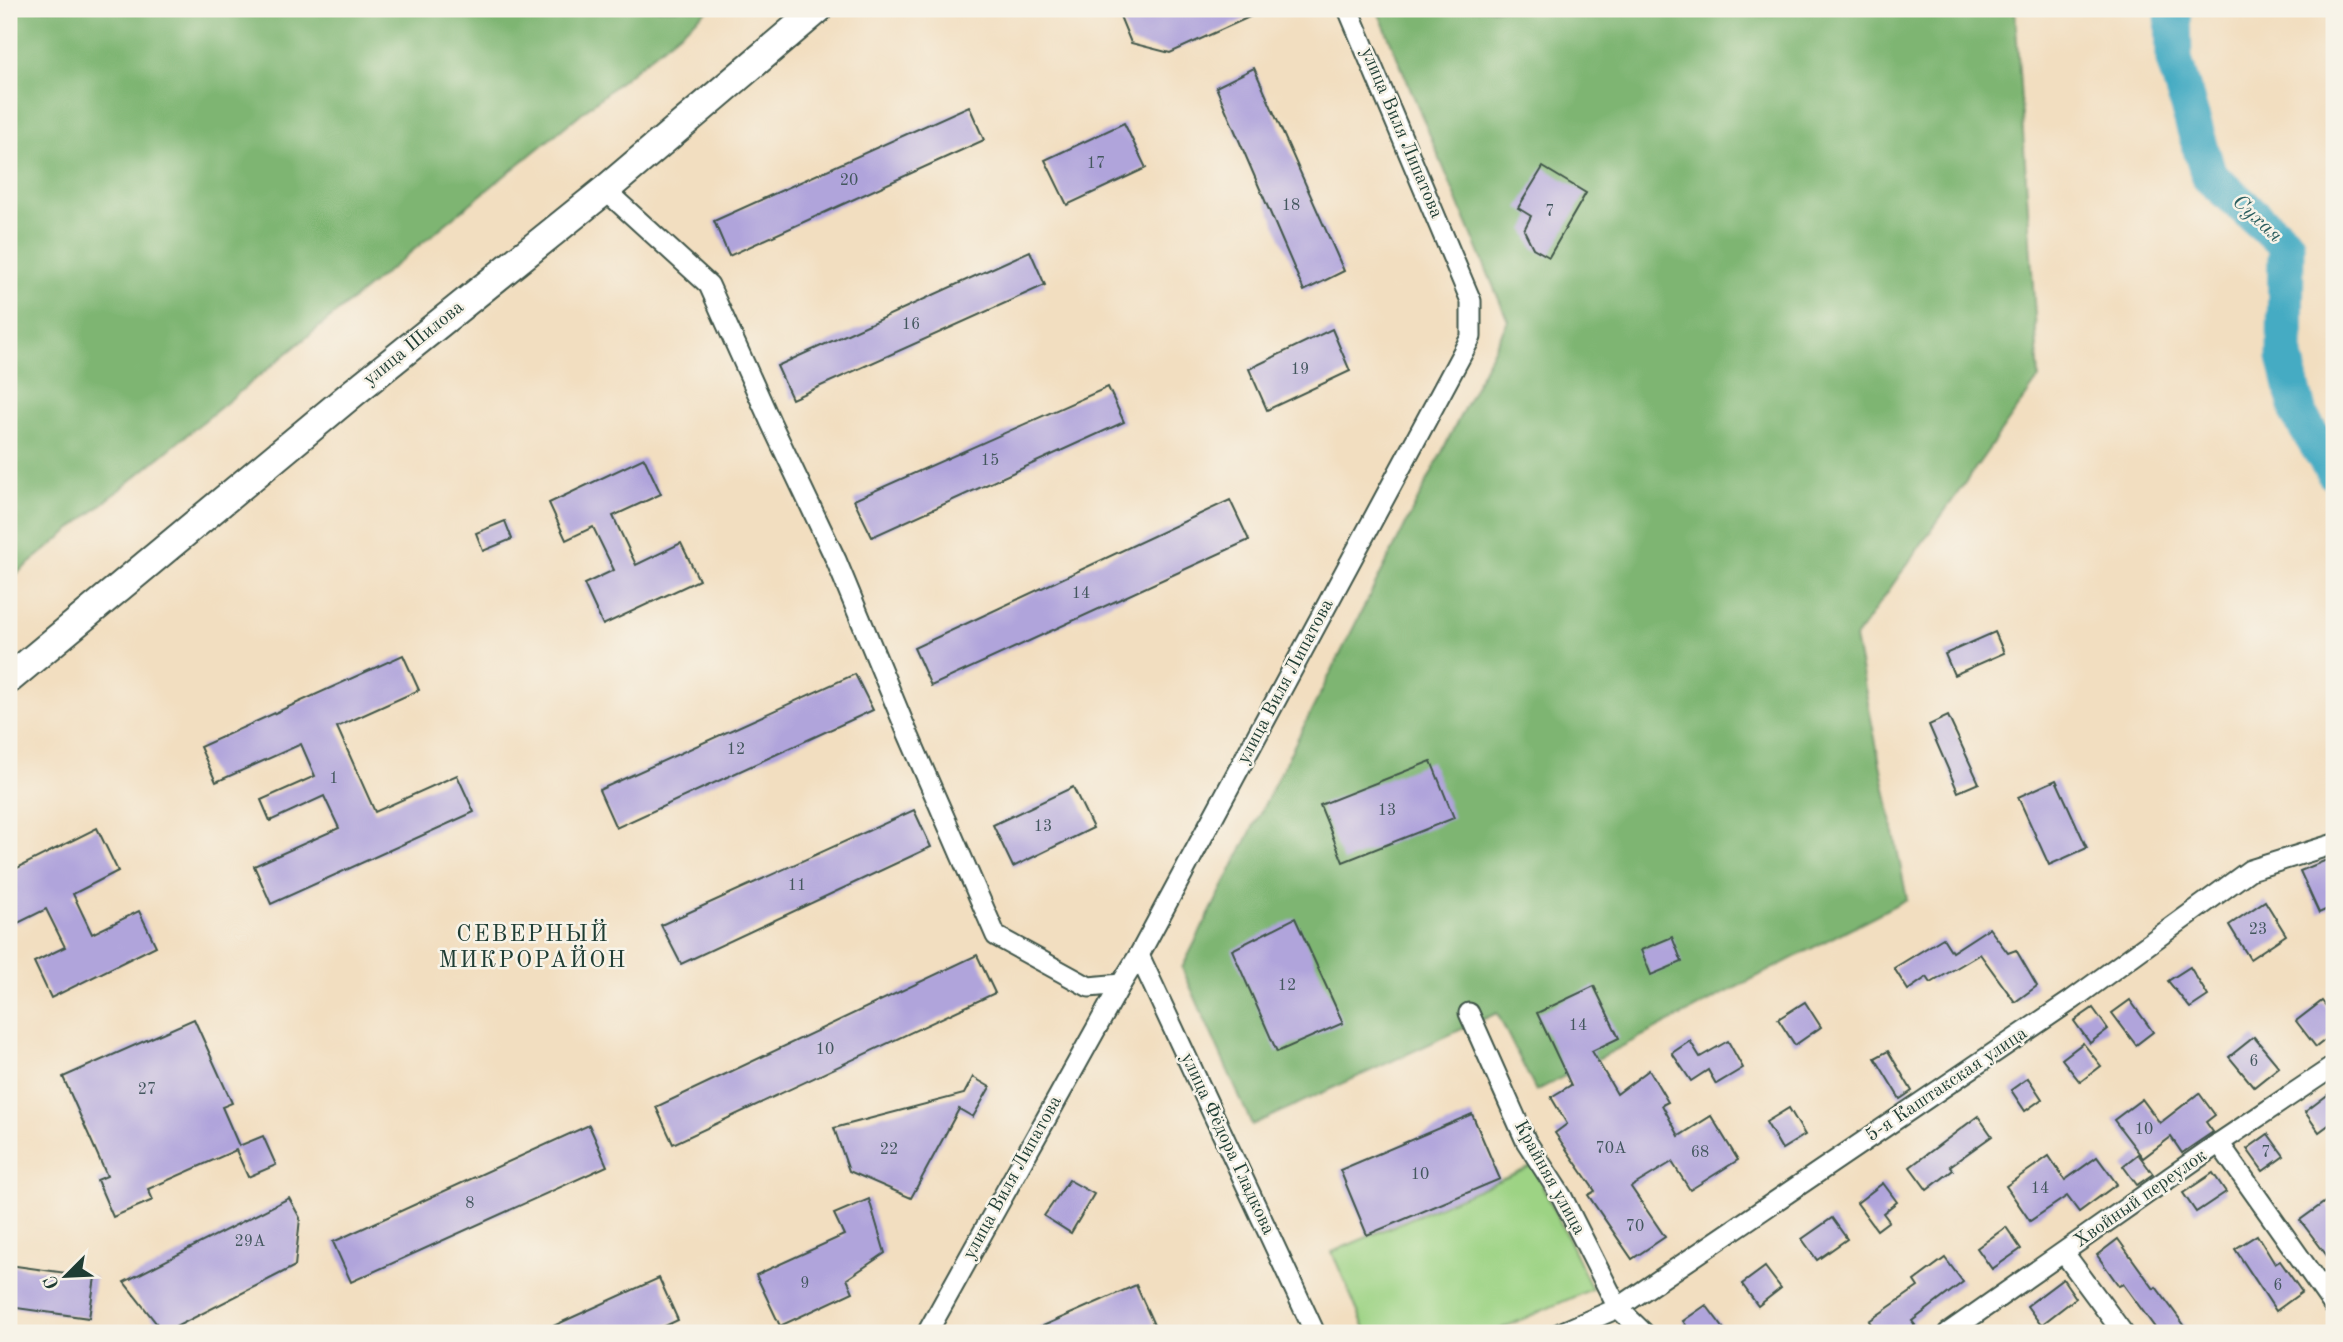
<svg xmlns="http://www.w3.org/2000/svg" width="2343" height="1342" font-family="'Old Standard TT',serif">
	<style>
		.green { fill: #9dd384; stroke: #5e885c; stroke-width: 2 }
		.forest { fill: #7eb572; stroke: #4e7953; stroke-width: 2 }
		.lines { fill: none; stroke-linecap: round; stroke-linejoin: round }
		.river { stroke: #44abc3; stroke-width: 37 }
		.building { fill: #b0a4db }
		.street-casing { stroke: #3f5549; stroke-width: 23 }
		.secondary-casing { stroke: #3f5549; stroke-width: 32 }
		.street { stroke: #fff; stroke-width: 19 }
		.secondary { stroke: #fff; stroke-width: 28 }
		.labels { text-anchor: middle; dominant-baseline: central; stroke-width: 5; stroke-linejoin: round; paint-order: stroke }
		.number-label { font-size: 16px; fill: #43575e }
		.street-label { font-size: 19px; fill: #1f3d34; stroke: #f7f3e8 }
		.water-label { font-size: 21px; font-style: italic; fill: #2a5e5f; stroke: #f7f3e8 }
		.quarter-label { font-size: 23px; letter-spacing: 2px; fill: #1f3d34; stroke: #f7f3e8 }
	</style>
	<rect width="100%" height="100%" fill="#f7f3e8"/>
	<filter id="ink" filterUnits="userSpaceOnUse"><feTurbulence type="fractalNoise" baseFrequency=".0143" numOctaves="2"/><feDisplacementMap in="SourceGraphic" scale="14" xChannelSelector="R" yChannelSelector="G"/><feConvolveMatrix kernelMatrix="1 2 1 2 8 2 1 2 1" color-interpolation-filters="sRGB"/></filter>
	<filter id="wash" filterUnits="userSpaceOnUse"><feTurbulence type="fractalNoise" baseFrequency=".00686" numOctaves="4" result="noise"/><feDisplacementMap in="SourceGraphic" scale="28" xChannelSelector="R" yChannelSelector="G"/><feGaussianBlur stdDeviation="1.57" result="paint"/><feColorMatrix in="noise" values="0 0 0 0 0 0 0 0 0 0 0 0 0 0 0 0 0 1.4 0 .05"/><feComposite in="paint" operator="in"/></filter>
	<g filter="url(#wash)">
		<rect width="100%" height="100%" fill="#f2dec0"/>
		<polygon class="green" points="1533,1166 1592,1289 1491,1333 1367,1333 1332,1252"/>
		<g class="forest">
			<polygon points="9,9 709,9 9,580"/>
			<polygon points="1377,9 2015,9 2039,378 1855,638 1907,899 1536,1091 1497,1013 1252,1125 1182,968 1508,321"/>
		</g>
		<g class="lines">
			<polyline class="river" points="2173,9 2174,60 2209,176 2286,244 2285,357 2299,415 2334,472"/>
		</g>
		<g id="blocks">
			<g class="building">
				<polygon points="1117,9 1267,9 1170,53 1131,43"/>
				<polygon points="1254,68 1344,271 1304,291 1216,87"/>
				<polygon points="969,106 984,140 729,256 714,221"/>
				<polygon points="1124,123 1146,168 1067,205 1045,160"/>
				<polygon points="1543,167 1586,193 1549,257 1533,248 1524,230 1531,216 1518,208"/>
				<polygon points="1030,251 1045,285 792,399 777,366"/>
				<polygon points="1332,329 1350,371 1267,410 1249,369"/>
				<polygon points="1108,387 1124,422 872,537 854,500"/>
				<polygon points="644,458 661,494 613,516 636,565 681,543 699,580 603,625 584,584 614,570 593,527 566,540 549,503"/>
				<polygon points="1230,500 1249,540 931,686 914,648"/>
				<polygon points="505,521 512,539 483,551 476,533"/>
				<polygon points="1995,632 2004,653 1954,675 1945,654"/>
				<polygon points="403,655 419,690 337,727 375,812 457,775 474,812 271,904 254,866 339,828 324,796 270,821 261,800 315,776 301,744 216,782 200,747"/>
				<polygon points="855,674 873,710 616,828 599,790"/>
				<polygon points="1948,716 1979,783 1958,792 1929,725"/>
				<polygon points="1431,761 1454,818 1343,862 1320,805"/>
				<polygon points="2056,780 2087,848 2049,865 2018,797"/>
				<polygon points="1073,787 1093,828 1013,867 993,825"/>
				<polygon points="914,810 931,847 681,964 661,925"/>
				<polygon points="97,828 118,871 73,894 92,934 139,911 156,946 51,998 34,962 65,947 46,909 16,924 9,909 9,872"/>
				<polygon points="2334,857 2334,906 2319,913 2300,871"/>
				<polygon points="2265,901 2286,935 2250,959 2229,925"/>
				<polygon points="1295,918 1343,1023 1277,1052 1232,950"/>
				<polygon points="1989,928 2008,953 2016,950 2037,986 2015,1002 1980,954 1931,983 1927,977 1908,990 1894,968 1943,938 1952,952"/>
				<polygon points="1672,937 1682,962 1651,975 1641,950"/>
				<polygon points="977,955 995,993 673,1144 656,1107"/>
				<polygon points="2190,967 2208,996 2190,1008 2168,981"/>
				<polygon points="1594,986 1619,1038 1592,1051 1617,1094 1649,1070 1668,1102 1662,1105 1679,1136 1711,1116 1738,1160 1690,1190 1672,1162 1631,1187 1665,1237 1632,1259 1588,1195 1595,1191 1555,1133 1567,1124 1551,1097 1571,1085 1537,1013"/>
				<polygon points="2130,1000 2153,1032 2136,1045 2112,1013"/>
				<polygon points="2322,1001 2334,1016 2334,1033 2316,1047 2296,1021"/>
				<polygon points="1805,1002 1821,1027 1795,1045 1778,1019"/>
				<polygon points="2093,1008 2108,1029 2090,1043 2074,1021"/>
				<polygon points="194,1019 232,1103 222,1107 239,1146 263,1136 276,1165 248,1177 236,1150 148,1189 153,1200 113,1217 97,1180 107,1176 63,1077"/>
				<polygon points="2254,1037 2279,1067 2254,1087 2229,1057"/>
				<polygon points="1690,1041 1700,1057 1728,1041 1743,1068 1716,1084 1708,1070 1691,1081 1672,1053"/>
				<polygon points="2083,1043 2101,1066 2080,1082 2062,1059"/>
				<polygon points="1888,1051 1912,1091 1900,1099 1875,1058"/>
				<polygon points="973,1077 990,1087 973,1117 959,1109 911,1198 849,1171 834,1128 964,1094"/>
				<polygon points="2028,1078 2042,1099 2025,1111 2011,1090"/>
				<polygon points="2334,1090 2334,1121 2319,1132 2305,1112"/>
				<polygon points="2199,1093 2215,1115 2206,1122 2213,1132 2182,1153 2171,1137 2143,1158 2114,1120 2142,1099 2160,1123"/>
				<polygon points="1789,1108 1805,1135 1782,1149 1766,1122"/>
				<polygon points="1472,1114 1500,1179 1367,1235 1340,1170"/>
				<polygon points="1978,1116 1992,1136 1950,1166 1953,1170 1927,1190 1910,1167"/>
				<polygon points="589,1125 607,1166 351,1282 333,1242"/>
				<polygon points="2268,1134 2284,1156 2263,1171 2247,1149"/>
				<polygon points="2138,1154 2153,1174 2137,1185 2123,1166"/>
				<polygon points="2049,1156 2065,1180 2097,1157 2117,1184 2079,1212 2067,1196 2030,1221 2006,1186"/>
				<polygon points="2213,1173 2226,1192 2196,1212 2183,1193"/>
				<polygon points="1069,1180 1094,1194 1071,1233 1044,1216"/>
				<polygon points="1883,1183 1897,1202 1883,1213 1889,1221 1877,1230 1857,1203"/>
				<polygon points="289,1198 300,1218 295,1266 164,1333 124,1282"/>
				<polygon points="869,1199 885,1253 847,1279 853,1292 780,1326 756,1275 844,1235 834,1214"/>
				<polygon points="2325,1202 2334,1214 2334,1265 2300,1220"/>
				<polygon points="1832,1218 1847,1239 1817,1260 1802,1239"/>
				<polygon points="2006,1227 2021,1249 1992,1269 1977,1248"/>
				<polygon points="2257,1235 2275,1264 2280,1261 2302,1292 2276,1311 2235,1249"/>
				<polygon points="2118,1239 2154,1289 2156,1287 2190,1333 2159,1333 2123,1284 2119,1286 2097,1255"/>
				<polygon points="1945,1258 1963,1282 1912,1321 1915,1325 1903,1333 1878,1333 1869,1321 1918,1287 1914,1281"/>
				<polygon points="9,1265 95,1277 89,1318 9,1307"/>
				<polygon points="1765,1267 1781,1288 1758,1306 1742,1284"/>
				<polygon points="659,1278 678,1320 650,1333 538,1333"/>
				<polygon points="2063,1279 2076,1298 2041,1325 2027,1306"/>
				<polygon points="1136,1285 1154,1325 1137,1333 1027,1333"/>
				<polygon points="1706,1305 1727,1333 1692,1333 1683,1321"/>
			</g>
		</g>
	</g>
	<g filter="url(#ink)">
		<use href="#blocks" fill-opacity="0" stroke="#3f5549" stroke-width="2"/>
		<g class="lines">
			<defs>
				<g id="street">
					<polyline points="605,190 709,285 771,423 836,560 905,727 996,936 1089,987 1121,984"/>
					<polyline points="1139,955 1315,1333"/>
					<polyline points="1469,1013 1526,1141 1562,1197 1618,1308 1644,1333"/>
					<polyline points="2219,1143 2334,1306"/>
					<polyline points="2064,1253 2123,1333"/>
					<polyline points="927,1333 1121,984 1139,955 1471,337 1471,301 1348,9"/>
					<polyline points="1560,1333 1618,1308 2072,1000 2250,870 2334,844"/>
					<polyline points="1948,1333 2219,1143 2334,1066"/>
				</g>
				<polyline id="secondary" points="9,679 353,393 605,190 818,9"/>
			</defs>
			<use href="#street" class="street-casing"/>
			<use href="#secondary" class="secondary-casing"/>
			<use href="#street" class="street"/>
			<use href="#secondary" class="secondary"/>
		</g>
	</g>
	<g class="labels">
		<g class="number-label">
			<text x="1096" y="164">17</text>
			<text x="849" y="181">20</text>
			<text x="1291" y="206">18</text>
			<text x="1550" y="212">7</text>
			<text x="911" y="325">16</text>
			<text x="1300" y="370">19</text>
			<text x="990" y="461">15</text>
			<text x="1081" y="594">14</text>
			<text x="736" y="750">12</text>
			<text x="334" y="779">1</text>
			<text x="1387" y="811">13</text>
			<text x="1043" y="827">13</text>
			<text x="797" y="886">11</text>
			<text x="2258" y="930">23</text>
			<text x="1287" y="986">12</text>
			<text x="1578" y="1026">14</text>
			<text x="825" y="1050">10</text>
			<text x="2254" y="1062">6</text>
			<text x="147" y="1090">27</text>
			<text x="2144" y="1130">10</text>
			<text x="1611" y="1149">70А</text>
			<text x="889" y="1150">22</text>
			<text x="1700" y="1153">68</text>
			<text x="2266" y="1153">7</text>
			<text x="1420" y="1175">10</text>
			<text x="2040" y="1189">14</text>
			<text x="470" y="1204">8</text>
			<text x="1635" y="1227">70</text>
			<text x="250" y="1242">29А</text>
			<text x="805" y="1284">9</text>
			<text x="2278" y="1286">6</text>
		</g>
		<g class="street-label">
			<text transform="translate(1401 133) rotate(67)">улица Виля Липатова</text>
			<text transform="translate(414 344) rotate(-39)">улица Шилова</text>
			<text transform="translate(1286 682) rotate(-62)">улица Виля Липатова</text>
			<text transform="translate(1947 1085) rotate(-34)">5-я Каштакская улица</text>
			<text transform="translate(1227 1144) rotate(65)">улица Фёдора Гладкова</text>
			<text transform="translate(1013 1178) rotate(-61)">улица Виля Липатова</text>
			<text transform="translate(1549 1178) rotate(61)">Крайняя улица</text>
			<text transform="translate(2141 1199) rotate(-35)">Хвойный переулок</text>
		</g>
		<g class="water-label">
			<text transform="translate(2257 219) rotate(43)">Сухая</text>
		</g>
		<g class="quarter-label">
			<text x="533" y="934">СЕВЕРНЫЙ<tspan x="533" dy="26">МИКРОРАЙОН</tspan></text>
		</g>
	</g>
	<rect width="2343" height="1342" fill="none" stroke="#f7f3e8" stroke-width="35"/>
	<g transform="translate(66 1276) rotate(246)" stroke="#f7f3e8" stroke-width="5" paint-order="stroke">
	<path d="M0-5L12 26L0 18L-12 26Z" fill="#1f3d34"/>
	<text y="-10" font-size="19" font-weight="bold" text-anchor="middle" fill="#1f3d34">С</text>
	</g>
</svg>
